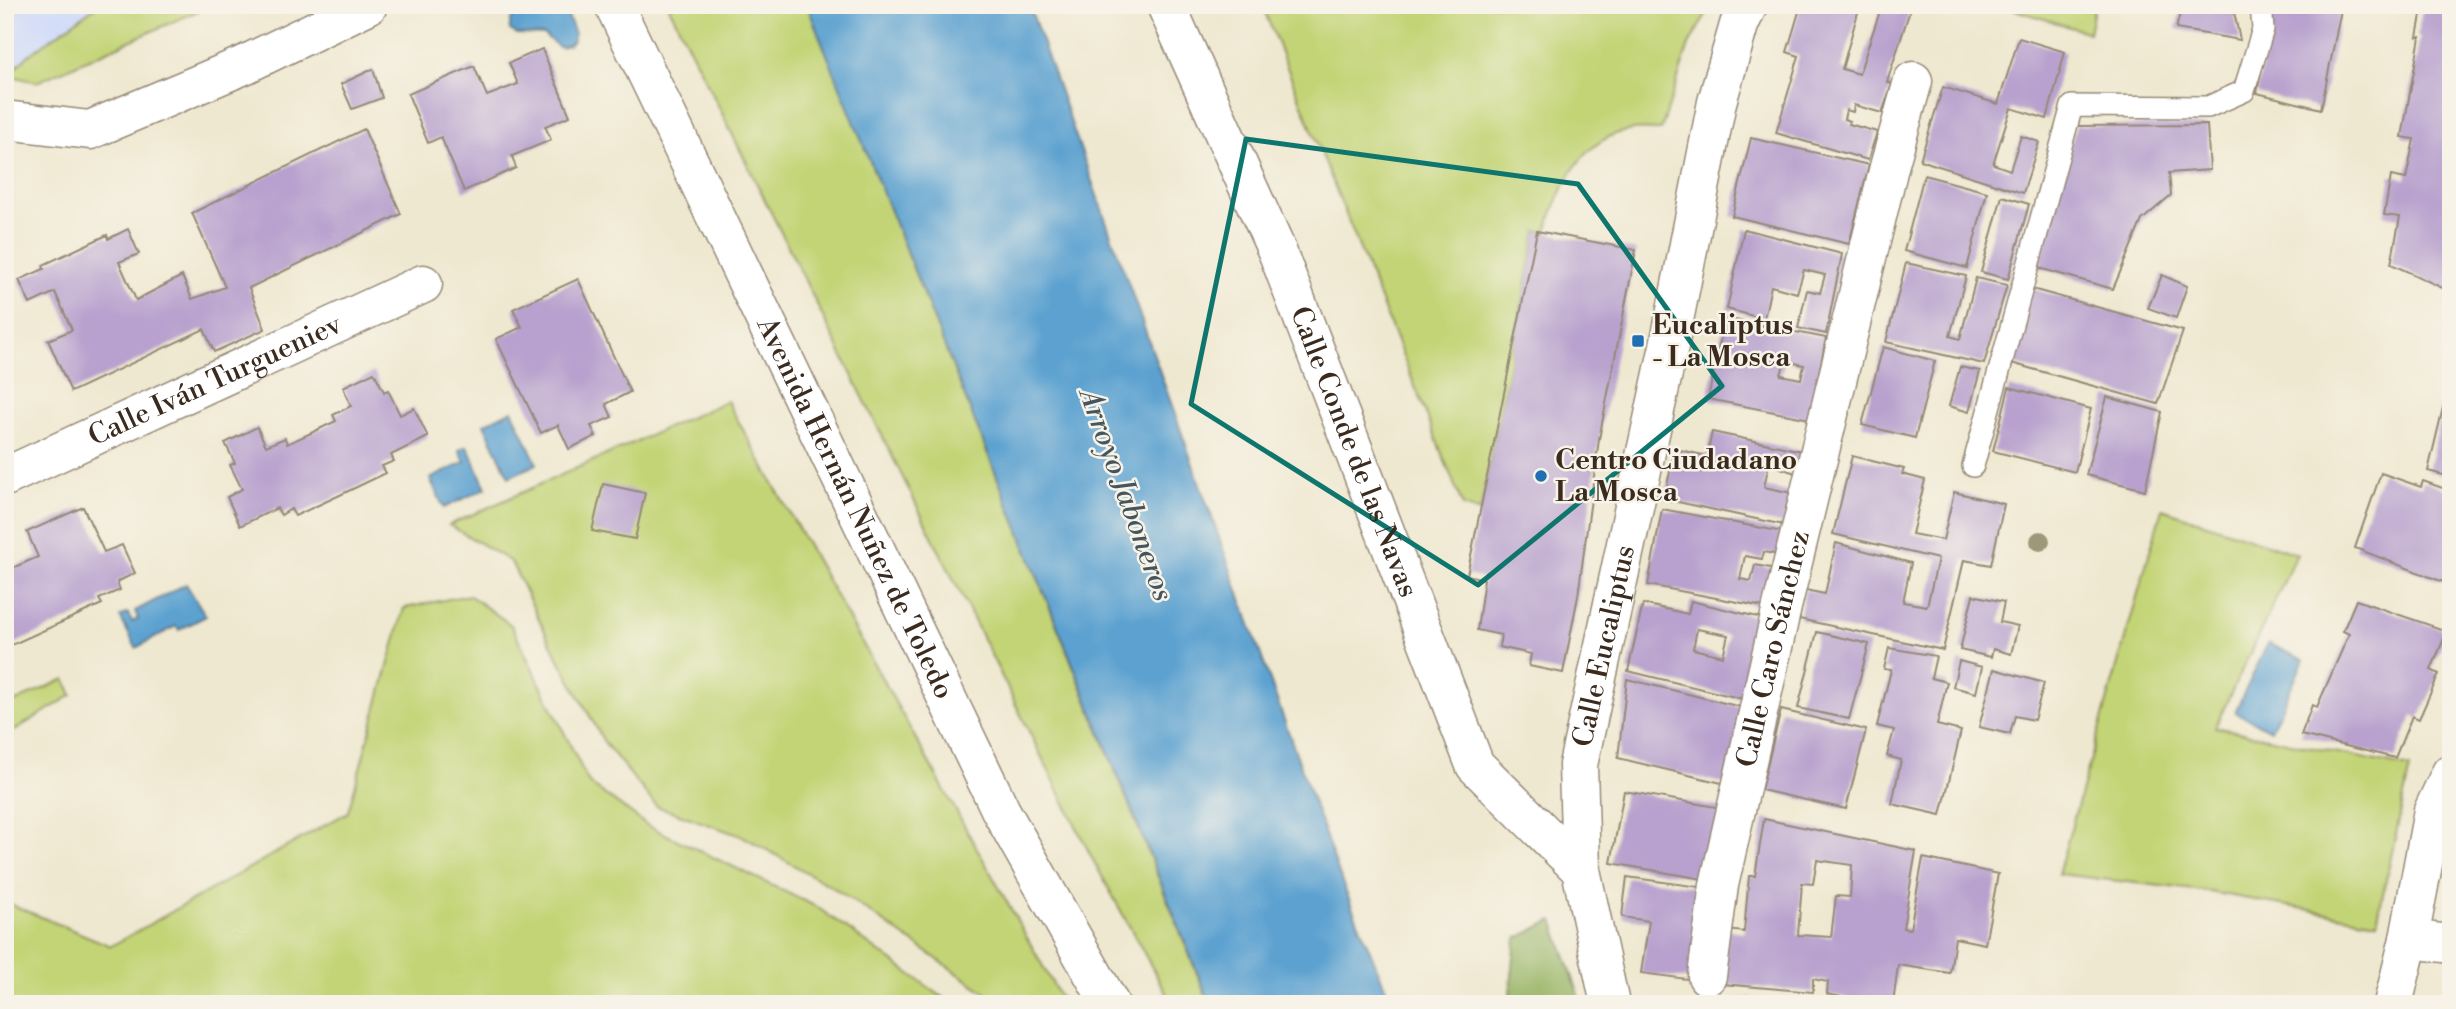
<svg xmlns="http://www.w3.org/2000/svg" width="2456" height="1009" font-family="'Libre Bodoni',serif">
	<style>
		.built { fill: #cedafa }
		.green { fill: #c3d476; stroke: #7f7f4a; stroke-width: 2 }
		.forest { fill: #9ab667; stroke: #6a7042; stroke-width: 2 }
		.water { fill: #5ba1d0; stroke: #4b6677; stroke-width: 2 }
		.building { fill: #b8a1ce; fill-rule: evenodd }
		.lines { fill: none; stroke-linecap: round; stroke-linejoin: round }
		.lane-casing { stroke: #958977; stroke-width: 24 }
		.street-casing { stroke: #958977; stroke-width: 41 }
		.lane { stroke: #fff; stroke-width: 21 }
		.street { stroke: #fff; stroke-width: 38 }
		.tree { fill: #9f977a }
		.marked { fill: none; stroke: #0f766e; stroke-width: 5; stroke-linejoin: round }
		.poi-dot { fill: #1f6fb2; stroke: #f7f3e8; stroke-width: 2.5 }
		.labels { text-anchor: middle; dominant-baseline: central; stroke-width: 5; stroke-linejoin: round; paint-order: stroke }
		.poi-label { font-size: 28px; font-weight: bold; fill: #3b2a1e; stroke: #f7f3e8; text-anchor: start }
		.street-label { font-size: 28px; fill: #3b2a1e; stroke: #f7f3e8 }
		.water-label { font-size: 30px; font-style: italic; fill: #46545c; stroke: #f7f3e8 }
	</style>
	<rect width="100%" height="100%" fill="#f7f3e8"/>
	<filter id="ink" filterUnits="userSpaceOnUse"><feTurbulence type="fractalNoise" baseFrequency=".0143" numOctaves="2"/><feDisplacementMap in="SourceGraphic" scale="14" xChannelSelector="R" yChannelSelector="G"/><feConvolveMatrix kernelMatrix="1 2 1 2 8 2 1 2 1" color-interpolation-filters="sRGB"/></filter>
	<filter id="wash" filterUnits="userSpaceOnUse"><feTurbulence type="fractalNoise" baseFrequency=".00686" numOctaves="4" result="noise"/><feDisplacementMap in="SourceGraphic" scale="28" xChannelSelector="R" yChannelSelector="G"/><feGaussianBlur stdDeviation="1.57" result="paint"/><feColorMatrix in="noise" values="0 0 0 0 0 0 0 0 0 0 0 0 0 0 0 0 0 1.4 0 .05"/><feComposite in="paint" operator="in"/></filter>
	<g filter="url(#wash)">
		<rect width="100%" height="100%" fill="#efe8d0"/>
		<polygon class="built" points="5,5 98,5 30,54 7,75"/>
		<g class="green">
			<polygon points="98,5 211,5 37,82 7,75 30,54"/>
			<polygon points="668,5 807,5 1209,1004 1172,1004 1093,860"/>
			<path d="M1262,5h449l-22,40 -28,85c-9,0 -19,-1 -28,0 -52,6 -73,58 -87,102l-9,-1 -57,281 -17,-6z"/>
			<polygon points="2000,5 2095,5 2089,33"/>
			<polygon points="727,401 1064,1004 1002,1004 837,890 744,837 656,806 604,742 555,652 511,562 449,525"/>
			<polygon points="2162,509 2297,554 2215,727 2410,768 2377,922 2204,891 2058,874"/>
			<polygon points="469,595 511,625 589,783 648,826 817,907 952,1004 5,1004 5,902 111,946 348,812 404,608"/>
			<polygon points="65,679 72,695 5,736 5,706"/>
		</g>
		<polygon class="forest" points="1553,920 1582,1004 1509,1004 1516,939"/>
		<g class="water">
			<path d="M533,5h29c7,15 25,40 -3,42l-15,-12 -27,-1 -7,-4c-2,-16 10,-19 23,-25z"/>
			<polygon points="807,5 1029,5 1343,885 1392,1004 1210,1004"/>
			<polygon points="512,410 537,464 509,477 484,424"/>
			<polygon points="467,446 486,488 444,508 430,479 465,462 459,450"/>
			<polygon points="186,584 206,616 179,630 176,626 136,648 120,617 128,613 132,622 138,619 135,611"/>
			<polygon points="2268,643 2304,660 2271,730 2235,712"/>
		</g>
		<g id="blocks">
			<g class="building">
				<polygon points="1801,5 1860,5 1842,69 1859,74 1882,5 1896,5 1910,10 1887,82 1892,84 1882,113 1854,105 1853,112 1846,110 1844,119 1850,121 1849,124 1877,132 1868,160 1776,133 1799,56 1787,52"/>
				<polygon points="2182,5 2233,7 2240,40 2176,29"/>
				<polygon points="2274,5 2342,5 2321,109 2257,93"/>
				<polygon points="2423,5 2451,5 2451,292 2391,264 2400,217 2384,215 2391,176 2406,179 2414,139 2402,137 2420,37 2417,37"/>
				<polygon points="2019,38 2065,52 2047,119 2011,108 1993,164 2010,170 2021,136 2039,142 2023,193 1920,160 1943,87 1998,104"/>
				<polygon points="542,49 570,116 545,126 551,140 512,156 516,168 464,191 441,137 428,143 408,94 474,66 487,96 518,84 509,63"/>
				<polygon points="373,69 382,98 352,109 341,84"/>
				<polygon points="2207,125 2210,170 2169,173 2171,195 2142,220 2113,289 2039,268 2055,197 2076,126"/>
				<polygon points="364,129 401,214 249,288 265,329 214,352 204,329 71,392 48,340 72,330 55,292 30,304 19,280 44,269 43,265 107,235 108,239 128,229 139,254 119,262 136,300 182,276 192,299 225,287 192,213"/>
				<polygon points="1751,138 1869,165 1849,244 1732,216"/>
				<polygon points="1924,175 1987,192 1967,268 1904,251"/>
				<polygon points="2002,196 2029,204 2008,279 1981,272"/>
				<polygon points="1744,229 1842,254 1826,334 1798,328 1807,290 1820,293 1825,275 1804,270 1797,293 1771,286 1764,319 1727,309"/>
				<polygon points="1537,231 1636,250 1599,439 1578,596 1563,673 1529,666 1531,654 1499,647 1501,635 1477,630 1484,579 1467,575"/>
				<polygon points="1906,263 1966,276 1950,336 1960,339 1976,278 2007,285 1984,364 1886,342"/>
				<polygon points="2162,275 2187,286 2176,318 2148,308"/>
				<polygon points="578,279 630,392 606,404 612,417 591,426 596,436 569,449 558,425 541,433 496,339 522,327 513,309"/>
				<polygon points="2032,289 2183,331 2158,404 2011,363"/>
				<path d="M1725,318l101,20 -16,81 -102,-20zM1785,361l19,4 -3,14 -20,-4z"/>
				<polygon points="1883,347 1935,361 1915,438 1862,425"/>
				<polygon points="1960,367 1980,371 1969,412 1949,406"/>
				<polygon points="374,372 384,392 388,390 400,415 414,408 428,437 391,455 394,461 382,466 386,473 340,495 295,516 291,509 281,515 277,508 240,526 227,497 242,489 230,465 235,463 225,443 257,427 266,446 285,438 287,444 311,433 336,421 333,415 351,406 343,387"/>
				<polygon points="2009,387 2091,409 2075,472 1993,451"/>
				<polygon points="2446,395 2451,396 2451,477 2428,471"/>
				<polygon points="2107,397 2162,412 2145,490 2086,475"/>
				<polygon points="1712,432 1802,451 1798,474 1769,464 1764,487 1792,493 1784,525 1664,499 1675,449 1707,456"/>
				<polygon points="1852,456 1904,469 1902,474 1925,480 1912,534 1943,540 1954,492 2004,504 1991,565 1964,560 1943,650 1799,619 1805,590 1825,594 1836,543 1911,563 1903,602 1927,606 1938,559 1833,534"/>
				<polygon points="2381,473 2421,487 2423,481 2451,491 2451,585 2355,548"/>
				<polygon points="603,484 645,493 635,539 592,531"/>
				<polygon points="83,507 104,552 122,545 135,573 117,582 120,590 99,599 102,604 5,648 5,571 38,557 27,532"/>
				<polygon points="1662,509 1783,532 1779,555 1764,552 1762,559 1745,556 1740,579 1751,581 1755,565 1776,569 1769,608 1648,585"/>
				<polygon points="1973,595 2004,602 2000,622 2018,626 2011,654 1993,649 1991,657 1960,650"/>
				<polygon points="2356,600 2447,631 2431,670 2439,674 2419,719 2412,716 2395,758 2301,735 2312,705 2317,707 2349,634 2343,631"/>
				<path d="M1691,601l75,18 -19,81 -119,-29 15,-67 45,10zM1697,629l31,6 -5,21 -30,-7z"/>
				<polygon points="1817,632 1869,644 1849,719 1798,708"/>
				<polygon points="1889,648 1936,656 1931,678 1947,682 1937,725 1961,731 1941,815 1892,804 1901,760 1887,756 1894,730 1877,726 1891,670 1884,669"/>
				<polygon points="1959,661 1982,667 1976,693 1953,687"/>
				<polygon points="1994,669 2044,683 2034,720 2015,716 2010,734 1979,727"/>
				<polygon points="1627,679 1749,709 1730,785 1618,758"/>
				<polygon points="1781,710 1866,730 1846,809 1761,790"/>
				<polygon points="1624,791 1722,808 1709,880 1611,863"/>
				<path d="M1764,819l152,32 -13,77 7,1 13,-71 75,16 -13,70 -30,-6 -5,35 -52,-8 -5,39h-18l-48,-10 1,-12 -15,-3v13l-91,-8 5,-54 17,2 5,-56h6zM1817,860l35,5 -2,32 -14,-1 -5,41 -33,-2 4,-52 11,1z"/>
				<polygon points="1627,877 1707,888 1694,980 1641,973 1649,921 1622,917"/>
				<polygon points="1752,997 1753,1004 1722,1004 1722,1002"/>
			</g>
		</g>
	</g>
	<g filter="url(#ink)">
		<use href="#blocks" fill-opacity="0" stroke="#958977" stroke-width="2"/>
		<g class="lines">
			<defs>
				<polyline id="lane" points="1973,466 2072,106 2208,107 2244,91 2263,29 2261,5"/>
				<g id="street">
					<path id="s1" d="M614,5l387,806 109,193"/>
					<path id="s2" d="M1166,5l111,246 198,514 106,105"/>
					<polyline points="5,120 90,130 244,65 368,5"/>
					<path id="s3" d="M5,477l418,-193"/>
					<polyline points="2451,773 2433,811 2409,939 2451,944"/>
					<path id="s4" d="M1707,976l12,-91 63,-278 107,-440 24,-86"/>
					<path id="s5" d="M1610,1004l-29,-134 -3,-105 91,-419 48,-244 22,-77 9,-20"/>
					<polyline points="2393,1004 2409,939"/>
				</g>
			</defs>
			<use href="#lane" class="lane-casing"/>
			<use href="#street" class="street-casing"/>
			<use href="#lane" class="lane"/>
			<use href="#street" class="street"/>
		</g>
		<circle class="tree" cx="2040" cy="541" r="10"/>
	</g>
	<path class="marked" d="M1246,139l332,45 144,202 -244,199 -287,-181z"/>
	<g class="poi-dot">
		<rect x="1631" y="334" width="14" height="14" rx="3.5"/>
		<circle cx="1541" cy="476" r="7"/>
	</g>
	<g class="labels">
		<g class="poi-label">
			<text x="1652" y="325">Eucaliptus<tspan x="1652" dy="32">- La Mosca</tspan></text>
			<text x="1555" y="460">Centro Ciudadano<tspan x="1555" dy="32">La Mosca</tspan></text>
		</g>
		<g class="street-label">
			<text stroke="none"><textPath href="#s3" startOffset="231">Calle Iván Turgueniev</textPath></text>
			<text stroke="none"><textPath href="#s2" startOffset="485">Calle Conde de las Navas</textPath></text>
			<text stroke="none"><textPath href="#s1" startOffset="558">Avenida Hernán Nuñez de Toledo</textPath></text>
			<text stroke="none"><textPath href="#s5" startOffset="364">Calle Eucaliptus</textPath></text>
			<text stroke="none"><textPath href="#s4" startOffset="334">Calle Caro Sánchez</textPath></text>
		</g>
		<g class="water-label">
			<text transform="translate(1126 495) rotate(70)">Arroyo Jaboneros</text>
		</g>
	</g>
	<rect width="2456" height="1009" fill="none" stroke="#f7f3e8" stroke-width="28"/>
</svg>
